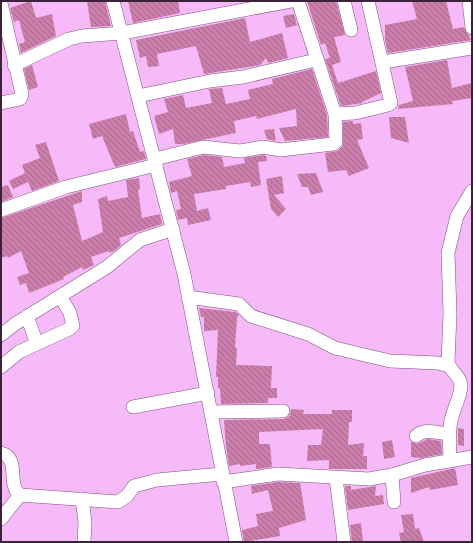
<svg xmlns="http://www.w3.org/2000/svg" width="473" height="543" font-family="'PT Sans Narrow',sans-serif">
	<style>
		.building { fill: url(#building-back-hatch) }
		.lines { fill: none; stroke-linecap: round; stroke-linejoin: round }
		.minor-casing { stroke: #824e84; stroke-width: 14 }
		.minor { stroke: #fff; stroke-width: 13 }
	</style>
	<defs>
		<pattern id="building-back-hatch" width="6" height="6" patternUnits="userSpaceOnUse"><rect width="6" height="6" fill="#ca7ea9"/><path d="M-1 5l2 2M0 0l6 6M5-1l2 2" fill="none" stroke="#a5678b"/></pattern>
	</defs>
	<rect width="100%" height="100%" fill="#f5baf7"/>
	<g class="building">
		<polygon points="31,1 36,18 52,14 56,36 21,53 19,44 25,42 19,20 14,22 10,8"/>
		<polygon points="87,1 105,1 111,26 91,27"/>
		<polygon points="128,1 178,1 180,13 133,23"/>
		<polygon points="307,1 336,1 345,35 334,37 341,62 332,65 338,83 376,71 381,93 362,102 362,103 341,106 325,59 330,58 325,43 321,45"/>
		<polygon points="412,1 446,1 453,29 464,27 471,40 388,53 385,40 385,25 417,19"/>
		<polygon points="294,14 297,25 286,28 283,16"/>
		<polygon points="245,18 250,42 282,33 288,58 268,63 266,58 260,65 204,74 196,46 157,54 159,66 148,67 146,56 140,58 136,40"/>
		<polygon points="447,60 452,88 472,83 472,98 452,101 453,104 398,109 399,105 413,101 405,67"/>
		<polygon points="32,65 38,87 29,90 24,69"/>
		<polygon points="312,69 327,115 328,137 285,141 279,128 297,126 296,109 257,119 256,116 234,121 236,133 183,144 175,144 173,129 159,134 154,116 168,112 164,99 183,95 186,108 212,103 209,89 222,88 226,104 250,99 248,90 273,84 272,79"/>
		<polygon points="126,114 130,132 133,131 140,152 144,151 146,159 115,167 102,136 93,139 89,124"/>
		<polygon points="389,117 405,117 409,143 391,138"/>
		<polygon points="353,121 353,124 361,123 363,139 357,140 369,168 349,176 346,170 328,172 325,153 337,151 343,146 343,122"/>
		<polygon points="274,129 276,141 267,139 264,130"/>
		<polygon points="46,142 59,181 32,191 28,182 13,189 9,181 25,173 22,165 40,158 35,145"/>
		<polygon points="204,155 222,157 224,167 245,163 244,158 264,155 266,156 267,161 258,162 261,185 251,187 250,182 226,186 226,189 194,194 197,211 208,208 211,220 188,225 187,218 178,220 176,210 181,209 177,191 171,193 169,182 192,176 187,159"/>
		<polygon points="316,173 323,192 311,195 308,187 302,187 297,174"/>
		<polygon points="282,176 284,193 274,195 286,209 278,217 271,209 266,179"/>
		<polygon points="139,178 140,189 138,190 142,218 160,214 162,224 119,238 121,245 114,251 109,253 109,251 91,257 94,265 83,270 82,267 63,277 64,279 29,293 26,283 20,285 17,277 29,273 21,251 8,258 7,256 1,258 1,218 82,191 82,202 73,205 82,241 103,232 98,199 107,196 108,201 128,197 126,180"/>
		<polygon points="8,185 13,197 1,202 1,187"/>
		<polygon points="199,308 235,312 239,315 237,317 235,348 237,348 236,365 272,366 271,388 277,388 277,398 268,398 268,403 221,404 220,388 218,388 218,377 216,377 218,330 204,331 204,317 201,317"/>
		<polygon points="291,409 304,410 303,414 332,414 332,410 352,410 352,422 349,422 348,445 364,443 363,456 367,456 367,469 329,469 329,460 307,461 308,445 321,445 323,429 259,432 259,444 270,444 272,467 256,469 256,464 240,466 240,464 229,466 226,446 224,420 284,419 290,416"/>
		<polygon points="458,428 464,429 464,446 458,445"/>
		<polygon points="428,439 441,441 442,454 421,458 411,457 411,442 417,444"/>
		<polygon points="392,440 395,457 384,459 382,442"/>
		<polygon points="455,468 458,485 430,490 429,487 411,493 411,478"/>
		<polygon points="278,482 300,483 306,520 279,528 280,536 244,542 242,530 258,526 256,514 273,511 268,490 252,494 251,486"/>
		<polygon points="345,486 351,486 351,490 376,486 375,496 383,495 384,504 348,510"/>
		<polygon points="413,514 415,529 419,528 424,542 401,542 399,533 404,532 401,515"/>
		<polygon points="361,523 363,542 352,542 350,525"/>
	</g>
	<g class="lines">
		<defs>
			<g id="minor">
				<polyline points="113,1 184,274 236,542"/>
				<polyline points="298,1 335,114 355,113 388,105 391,103 368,1"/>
				<polyline points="344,1 351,30"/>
				<polyline points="469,1 472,28"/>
				<polyline points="1,3 22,94 20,99 1,103"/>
				<polyline points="383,62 472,48"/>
				<polyline points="14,65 69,39 82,36 122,33 291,1"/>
				<polyline points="138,96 210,81 243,77 316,60"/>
				<polyline points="155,159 203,147 240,151 264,147 280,150 333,144 336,142 335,114"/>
				<polyline points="1,210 66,187 156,165"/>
				<polyline points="188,297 239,304 251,316 308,334 335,348 390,361 438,363 449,366"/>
				<polyline points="27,316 37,344"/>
				<polyline points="1,335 15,324 107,267 140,240 173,229"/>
				<polyline points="1,367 19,352 69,329 73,326 70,313 60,296"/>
				<polyline points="133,407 208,393"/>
				<polyline points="211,412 283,411"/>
				<path d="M416,436c10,-9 22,-2 33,-2"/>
				<path d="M1,453c20,5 5,31 19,42l98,7 9,-6 7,-10 23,-6 65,-6"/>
				<path d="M450,461c0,-13 -2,-27 1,-40 2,-12 10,-24 10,-36 -1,-10 -11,-14 -13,-23l2,-49 -2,-60 9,-37 15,-25"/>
				<polyline points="392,475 394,502"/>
				<polyline points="336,478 344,542"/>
				<polyline points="223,482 278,474 369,479 392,475 425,465 472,457"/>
				<polyline points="82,499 85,522 84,542"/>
				<polyline points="1,519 20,495"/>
			</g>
		</defs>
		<use href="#minor" class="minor-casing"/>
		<use href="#minor" class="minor"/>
	</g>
	<rect width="473" height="543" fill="none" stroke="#3a233a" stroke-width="4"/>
</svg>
